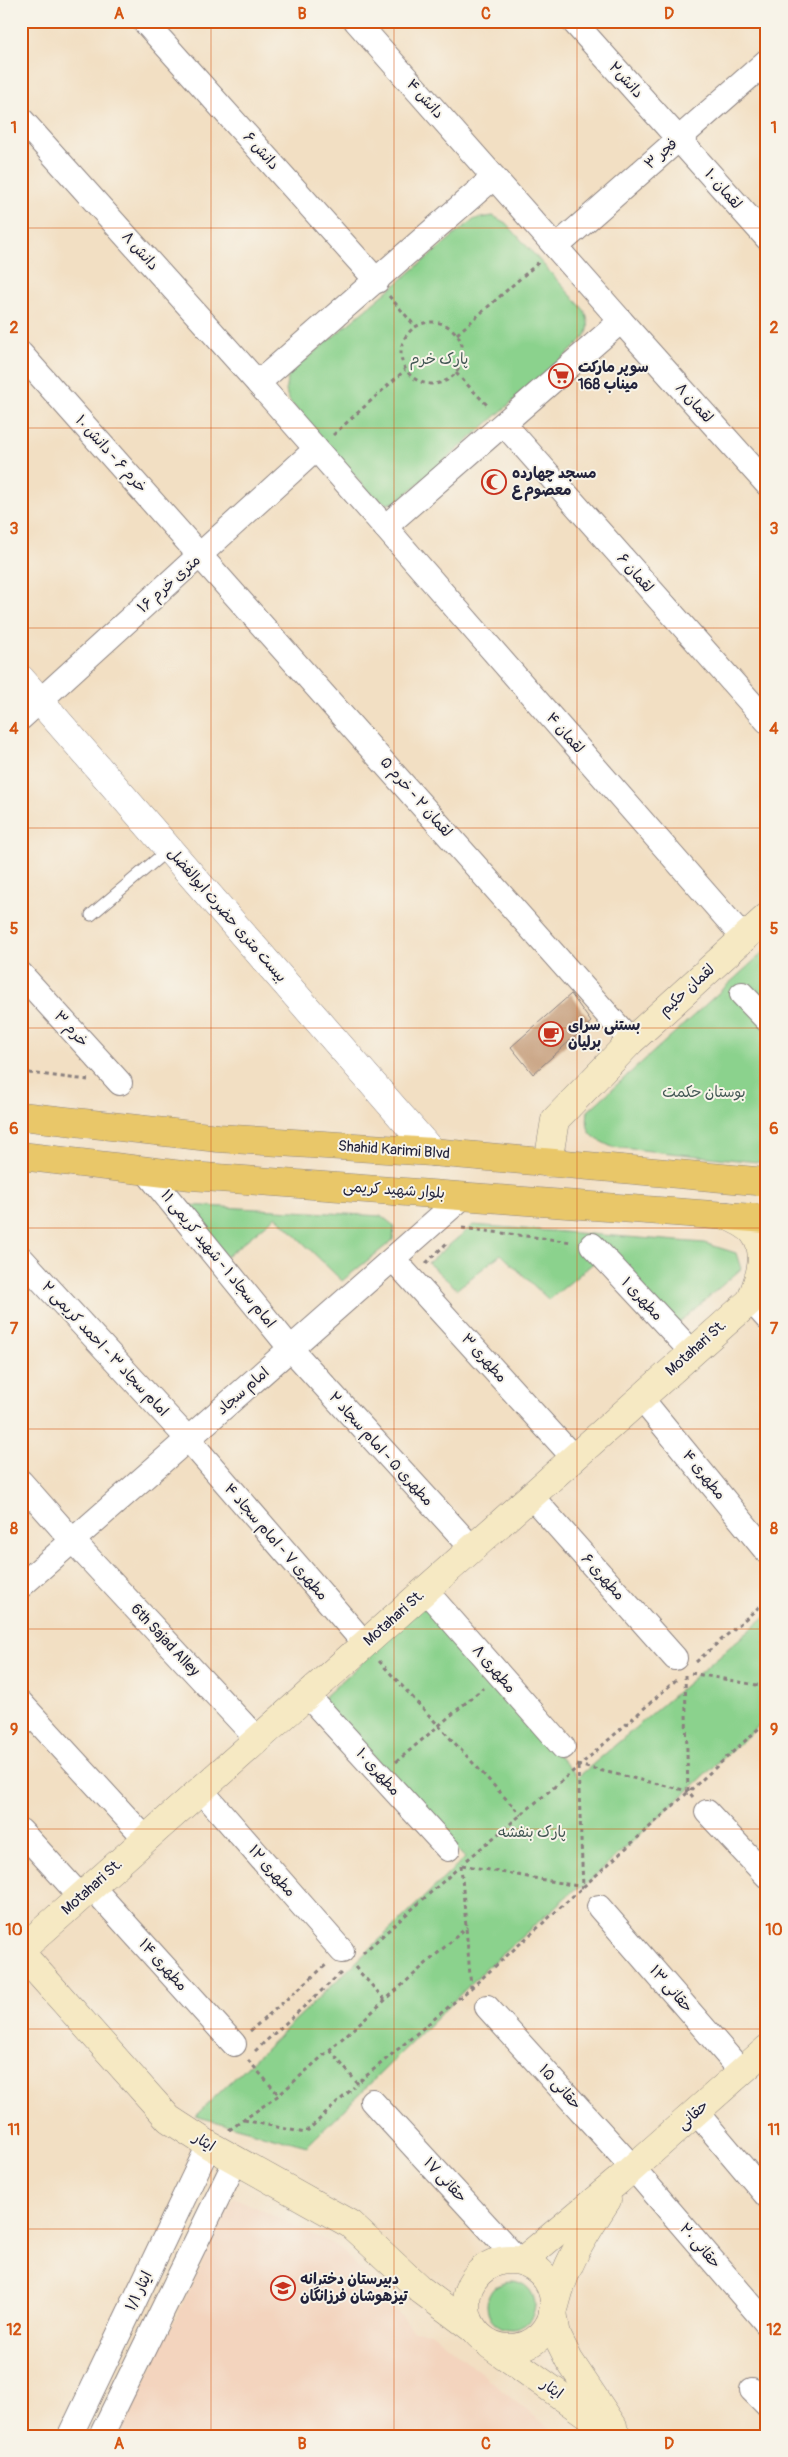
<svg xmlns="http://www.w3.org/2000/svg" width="788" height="2457" font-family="Pangolin,'Playpen Sans Arabic',sans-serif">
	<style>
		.built { fill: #f3d4be }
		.green { fill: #8bd28d; stroke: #567a64 }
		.building { fill: #c7a07f }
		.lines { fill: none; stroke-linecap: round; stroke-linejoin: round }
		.service-casing { stroke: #8a807f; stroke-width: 13 }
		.minor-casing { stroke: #8a807f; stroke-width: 26 }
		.tertiary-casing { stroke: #8a807f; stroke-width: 29 }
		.secondary-casing { stroke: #8a807f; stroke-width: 29 }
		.primary-casing { stroke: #8a807f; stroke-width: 29 }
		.path { stroke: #8a807f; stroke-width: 3; stroke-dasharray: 4 4; stroke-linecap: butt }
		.service { stroke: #fff; stroke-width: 11 }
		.minor { stroke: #fff; stroke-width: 24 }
		.tertiary { stroke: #fff; stroke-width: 28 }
		.secondary { stroke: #f6e9c3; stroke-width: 28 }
		.primary { stroke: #e9c769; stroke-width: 28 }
		.grid { fill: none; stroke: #d45411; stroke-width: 1; stroke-opacity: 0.55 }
		.labels { text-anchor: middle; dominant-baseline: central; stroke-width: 4; stroke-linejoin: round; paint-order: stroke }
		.street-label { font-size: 15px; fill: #22223b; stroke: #f7f3e8 }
		.park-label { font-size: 15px; fill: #425754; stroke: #f7f3e8 }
		.poi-label { font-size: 15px; font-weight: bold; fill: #22223b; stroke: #f7f3e8; text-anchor: start }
		.neatline { fill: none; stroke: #d45411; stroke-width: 2 }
		.grid-label { font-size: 16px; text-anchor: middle; font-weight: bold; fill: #d45411 }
	</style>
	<rect width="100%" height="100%" fill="#f7f3e8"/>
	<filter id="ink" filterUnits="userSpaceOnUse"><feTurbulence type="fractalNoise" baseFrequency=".02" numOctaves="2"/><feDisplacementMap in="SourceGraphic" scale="10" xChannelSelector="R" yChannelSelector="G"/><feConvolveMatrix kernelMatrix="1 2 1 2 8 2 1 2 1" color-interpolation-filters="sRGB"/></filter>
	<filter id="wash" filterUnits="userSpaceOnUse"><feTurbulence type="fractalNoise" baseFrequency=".0096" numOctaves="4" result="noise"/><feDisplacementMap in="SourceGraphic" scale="20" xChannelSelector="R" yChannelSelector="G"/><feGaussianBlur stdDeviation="1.12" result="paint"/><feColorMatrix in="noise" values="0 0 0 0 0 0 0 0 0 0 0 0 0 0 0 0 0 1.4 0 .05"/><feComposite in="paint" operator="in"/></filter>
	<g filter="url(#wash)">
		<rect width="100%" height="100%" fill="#f2dfc3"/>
		<polygon class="built" points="234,2197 339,2247 414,2330 431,2332 559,2436 119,2436"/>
		<g class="green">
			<path d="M493,216l13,7 79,88c7,21 3,23 -12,38l-176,153 -10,2 -17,-11 -79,-90c-7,-11 -6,-18 -1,-30l174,-146 11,-8z"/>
			<path d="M767,949v214l-155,-16c-20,-10 -27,-12 -24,-36z"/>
			<polygon points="187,1205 382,1216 394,1226 393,1240 342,1281 276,1216 226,1257"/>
			<polygon points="473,1225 704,1243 736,1253 741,1269 668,1332 597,1260 549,1300 501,1254 457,1289 428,1263"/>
			<polygon points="424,1606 578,1777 767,1615 767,1718 583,1887 575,1889 490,1965 307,2146 195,2116 465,1858 321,1700"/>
			<circle cx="511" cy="2305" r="24"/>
		</g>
		<g id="blocks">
			<polygon class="building" points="571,994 591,1022 533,1074 511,1047"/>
		</g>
	</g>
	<g filter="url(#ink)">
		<use href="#blocks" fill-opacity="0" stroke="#8a807f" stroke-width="1"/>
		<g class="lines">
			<defs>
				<g id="service">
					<polyline points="91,915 169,849"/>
					<polyline points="21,1510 35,1498"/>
				</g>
				<g id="minor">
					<polyline points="144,21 377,281"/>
					<polyline points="356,21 621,321 385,527 258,383 494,177"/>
					<polyline points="573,21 767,238"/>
					<polyline points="21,119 258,383"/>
					<polyline points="556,247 767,61"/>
					<polyline points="621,321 767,484"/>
					<polyline points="21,354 631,1041"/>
					<polyline points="504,424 767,721"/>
					<polyline points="385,527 744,938"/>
					<polyline points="21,718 316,449"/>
					<polyline points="21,974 120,1083"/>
					<polyline points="742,994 767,1020"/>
					<polyline points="145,1170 291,1349 472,1548"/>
					<polyline points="592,1245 692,1352"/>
					<polyline points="21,1258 188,1439 365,1644"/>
					<polyline points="393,1259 574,1458"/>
					<polyline points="751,1300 767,1318"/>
					<polyline points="641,1398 767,1552"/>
					<polyline points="21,1482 73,1541 258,1740"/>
					<polyline points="531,1496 675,1658"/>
					<polyline points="21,1586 465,1195"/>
					<polyline points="425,1590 563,1747"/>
					<polyline points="307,1695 448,1849"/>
					<polyline points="21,1703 146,1839"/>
					<polyline points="201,1790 342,1951"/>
					<polyline points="707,1812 767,1876"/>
					<polyline points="21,1831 81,1897"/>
					<polyline points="92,1887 234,2044"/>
					<polyline points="599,1907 742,2072"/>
					<polyline points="487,2007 633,2168 767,2324"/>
					<polyline points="372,2101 518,2260"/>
					<polyline points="696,2112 767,2196"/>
					<polyline points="752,2390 767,2405"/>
					<polyline points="70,2436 209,2145"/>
					<polyline points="101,2436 236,2160"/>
				</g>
				<polyline id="tertiary" points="21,679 432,1152"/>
				<g id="secondary">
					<polyline points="548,1163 555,1120 631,1041 767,917"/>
					<path d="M728,1216c8,4 21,10 26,17 15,20 5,46 -3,67"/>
					<polyline points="21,1950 767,1286"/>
					<polyline points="21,1953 169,2119 209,2145 350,2224 421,2290 472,2328"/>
					<circle cx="510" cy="2304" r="44"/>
					<polyline points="522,2261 618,2181 767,2049"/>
					<path d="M555,2306c10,-42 29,-70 52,-106"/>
					<polyline points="553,2312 557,2336 569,2360 613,2426"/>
					<polyline points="490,2345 617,2436"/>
				</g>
				<g id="primary">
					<polyline points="21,1116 218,1138 432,1152 767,1182"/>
					<polyline points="21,1156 191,1176 767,1219"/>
				</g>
			</defs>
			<use href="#service" class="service-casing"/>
			<use href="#minor" class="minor-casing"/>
			<use href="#tertiary" class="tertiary-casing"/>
			<use href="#secondary" class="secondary-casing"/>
			<use href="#primary" class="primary-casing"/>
			<g class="path">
				<polyline points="389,296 415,326"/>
				<circle cx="432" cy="353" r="31"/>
				<polyline points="457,334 539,262"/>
				<polyline points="456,373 489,407"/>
				<polyline points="333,435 405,370"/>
				<polyline points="21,1072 88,1080"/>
				<polyline points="462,1228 572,1242"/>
				<polyline points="426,1263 447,1243"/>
				<polyline points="379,1661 521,1815"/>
				<polyline points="696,1662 767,1600"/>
				<polyline points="691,1673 767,1687"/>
				<polyline points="685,1675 688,1791 693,1797"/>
				<polyline points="396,1762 483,1688"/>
				<polyline points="577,1765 688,1791"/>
				<polyline points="578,1767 583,1887"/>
				<polyline points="467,1860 578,1767 676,1680"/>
				<polyline points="461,1865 471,1988"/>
				<polyline points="462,1865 583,1887"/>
				<polyline points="363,1953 457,1869"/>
				<polyline points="355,1967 386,2001"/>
				<polyline points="250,2031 326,1965"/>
				<polyline points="330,2050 358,2084"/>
				<polyline points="255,2051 341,1973"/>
				<polyline points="248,2060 279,2095"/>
				<polyline points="360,2081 471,1988 767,1721"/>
				<polyline points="244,2120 305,2133 354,2087"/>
				<polyline points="229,2130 279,2095 467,1927"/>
			</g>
			<use href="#service" class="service"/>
			<use href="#minor" class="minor"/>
			<use href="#tertiary" class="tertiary"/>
			<use href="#secondary" class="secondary"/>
			<use href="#primary" class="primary"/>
		</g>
	</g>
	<path class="grid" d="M211,21v2415M394,21v2415M577,21v2415M21,228h746M21,428h746M21,628h746M21,828h746M21,1028h746M21,1228h746M21,1429h746M21,1629h746M21,1829h746M21,2029h746M21,2229h746"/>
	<defs>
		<symbol id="supermarket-ring" viewBox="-11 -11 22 22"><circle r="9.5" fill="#f7f3e8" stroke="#c8321e" stroke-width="1.5"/><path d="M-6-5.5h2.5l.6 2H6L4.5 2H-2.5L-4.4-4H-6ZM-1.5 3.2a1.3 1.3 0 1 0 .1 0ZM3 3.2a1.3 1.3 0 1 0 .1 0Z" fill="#c8321e"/></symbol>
		<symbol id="mosque-ring" viewBox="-11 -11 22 22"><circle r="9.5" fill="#f7f3e8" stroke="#c8321e" stroke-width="1.5"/><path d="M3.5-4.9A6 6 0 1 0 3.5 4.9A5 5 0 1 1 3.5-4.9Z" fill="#c8321e"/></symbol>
		<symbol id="cafe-ring" viewBox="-11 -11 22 22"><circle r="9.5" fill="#f7f3e8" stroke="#c8321e" stroke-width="1.5"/><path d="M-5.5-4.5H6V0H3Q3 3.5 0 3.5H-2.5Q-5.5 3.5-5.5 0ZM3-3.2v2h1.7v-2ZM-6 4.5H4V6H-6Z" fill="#c8321e"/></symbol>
		<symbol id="school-ring" viewBox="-11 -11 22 22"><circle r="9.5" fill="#f7f3e8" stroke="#c8321e" stroke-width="1.5"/><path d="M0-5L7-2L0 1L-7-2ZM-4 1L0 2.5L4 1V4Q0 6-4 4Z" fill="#c8321e"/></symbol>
	</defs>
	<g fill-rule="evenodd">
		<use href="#supermarket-ring" x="547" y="362" width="28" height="28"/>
		<use href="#mosque-ring" x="480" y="468" width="28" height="28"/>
		<use href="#cafe-ring" x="537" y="1020" width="28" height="28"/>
		<use href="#school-ring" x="269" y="2274" width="28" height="28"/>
	</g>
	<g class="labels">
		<g class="street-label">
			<text transform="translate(626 80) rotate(48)">دانش۲</text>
			<text transform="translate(425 99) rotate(48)">دانش ۴</text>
			<text transform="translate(261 151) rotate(48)">دانش ۶</text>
			<text transform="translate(661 154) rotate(-41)">فجر ۳</text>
			<text transform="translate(723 189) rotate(49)">لقمان ۱۰</text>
			<text transform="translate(140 251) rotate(48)">دانش ۸</text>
			<text transform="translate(694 403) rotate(48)">لقمان ۸</text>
			<text transform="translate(111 454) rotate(48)">خرم ۶ - دانش ۱۰</text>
			<text transform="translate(635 573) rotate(49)">لقمان ۶</text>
			<text transform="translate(169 584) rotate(-42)">۱۶ متری خرم</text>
			<text transform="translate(565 733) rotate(49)">لقمان ۴</text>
			<text transform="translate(416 797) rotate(49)">لقمان ۲ - خرم ۵</text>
			<text transform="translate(227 915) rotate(49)">بیست متری حضرت ابوالفضل</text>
			<text transform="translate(687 990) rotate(-42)">لقمان حکیم</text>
			<text transform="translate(71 1029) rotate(48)">خرم ۳</text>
			<text transform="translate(394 1150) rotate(4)">Shahid Karimi Blvd</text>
			<text transform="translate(394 1190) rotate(4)">بلوار شهید کریمی</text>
			<text transform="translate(218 1259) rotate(51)">امام سجاد ۱ - شهید کریمی ۱۱</text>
			<text transform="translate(642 1299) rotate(47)">مطهری ۱</text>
			<text transform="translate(696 1348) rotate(-42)">Motahari St.</text>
			<text transform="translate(105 1349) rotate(47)">امام سجاد ۳ - احمد کریمی ۲</text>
			<text transform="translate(484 1358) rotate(48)">مطهری ۳</text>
			<text transform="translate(243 1391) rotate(-41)">امام سجاد</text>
			<text transform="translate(381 1449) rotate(48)">مطهری ۵ - امام سجاد ۲</text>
			<text transform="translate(704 1475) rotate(51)">مطهری ۴</text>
			<text transform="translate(276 1542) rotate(49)">مطهری ۷ - امام سجاد ۴</text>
			<text transform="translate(603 1577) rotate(48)">مطهری ۶</text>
			<text transform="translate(394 1618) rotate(-42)">Motahari St.</text>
			<text transform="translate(165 1640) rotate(47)">6th Sajad Alley</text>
			<text transform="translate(494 1669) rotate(49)">مطهری ۸</text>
			<text transform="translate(378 1772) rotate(48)">مطهری ۱۰</text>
			<text transform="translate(272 1871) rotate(49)">مطهری ۱۲</text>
			<text transform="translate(92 1887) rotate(-42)">Motahari St.</text>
			<text transform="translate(163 1965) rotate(48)">مطهری ۱۴</text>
			<text transform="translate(671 1989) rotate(49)">حقانی ۱۳</text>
			<text transform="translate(560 2087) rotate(48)">حقانی ۱۵</text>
			<text transform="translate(693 2115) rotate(-42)">حقانی</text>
			<text transform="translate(204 2142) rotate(32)">ایثار</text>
			<text transform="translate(445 2180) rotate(47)">حقانی ۱۷</text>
			<text transform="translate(700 2246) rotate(49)">حقانی ۲۰</text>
			<text transform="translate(139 2291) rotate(-64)">ایثار ۱/۱</text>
			<text transform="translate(552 2389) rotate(36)">ایثار</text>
		</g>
		<g class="park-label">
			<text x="439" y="359">پارک خرم</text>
			<text x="704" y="1092">بوستان حکمت</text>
			<text x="532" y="1832">پارک بنفشه</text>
		</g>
		<g class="poi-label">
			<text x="578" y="367">سوپر مارکت<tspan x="578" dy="17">میناب 168</tspan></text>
			<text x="512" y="473">مسجد چهارده<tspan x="512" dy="17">معصوم ع</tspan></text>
			<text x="568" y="1025">بستنی سرای<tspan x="568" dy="17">برلیان</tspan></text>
			<text x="300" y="2279">دبیرستان دخترانه<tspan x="300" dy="17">تیزهوشان فرزانگان</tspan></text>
		</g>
	</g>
	<rect width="788" height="2457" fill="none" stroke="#f7f3e8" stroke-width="55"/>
	<rect x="28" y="28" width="732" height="2402" class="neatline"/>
	<g class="grid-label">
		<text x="119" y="19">A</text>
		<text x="302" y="19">B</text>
		<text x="486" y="19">C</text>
		<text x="669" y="19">D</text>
		<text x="14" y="133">1</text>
		<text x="774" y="133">1</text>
		<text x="14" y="333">2</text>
		<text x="774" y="333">2</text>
		<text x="14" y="534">3</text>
		<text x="774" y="534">3</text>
		<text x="14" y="734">4</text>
		<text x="774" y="734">4</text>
		<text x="14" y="934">5</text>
		<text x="774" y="934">5</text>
		<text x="14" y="1134">6</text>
		<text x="774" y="1134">6</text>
		<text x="14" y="1334">7</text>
		<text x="774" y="1334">7</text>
		<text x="14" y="1534">8</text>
		<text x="774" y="1534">8</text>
		<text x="14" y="1735">9</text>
		<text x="774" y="1735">9</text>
		<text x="14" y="1935">10</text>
		<text x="774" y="1935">10</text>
		<text x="14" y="2135">11</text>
		<text x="774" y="2135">11</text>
		<text x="14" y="2335">12</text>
		<text x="774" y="2335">12</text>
		<text x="119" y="2449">A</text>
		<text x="302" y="2449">B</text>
		<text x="486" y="2449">C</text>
		<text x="669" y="2449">D</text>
	</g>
</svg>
